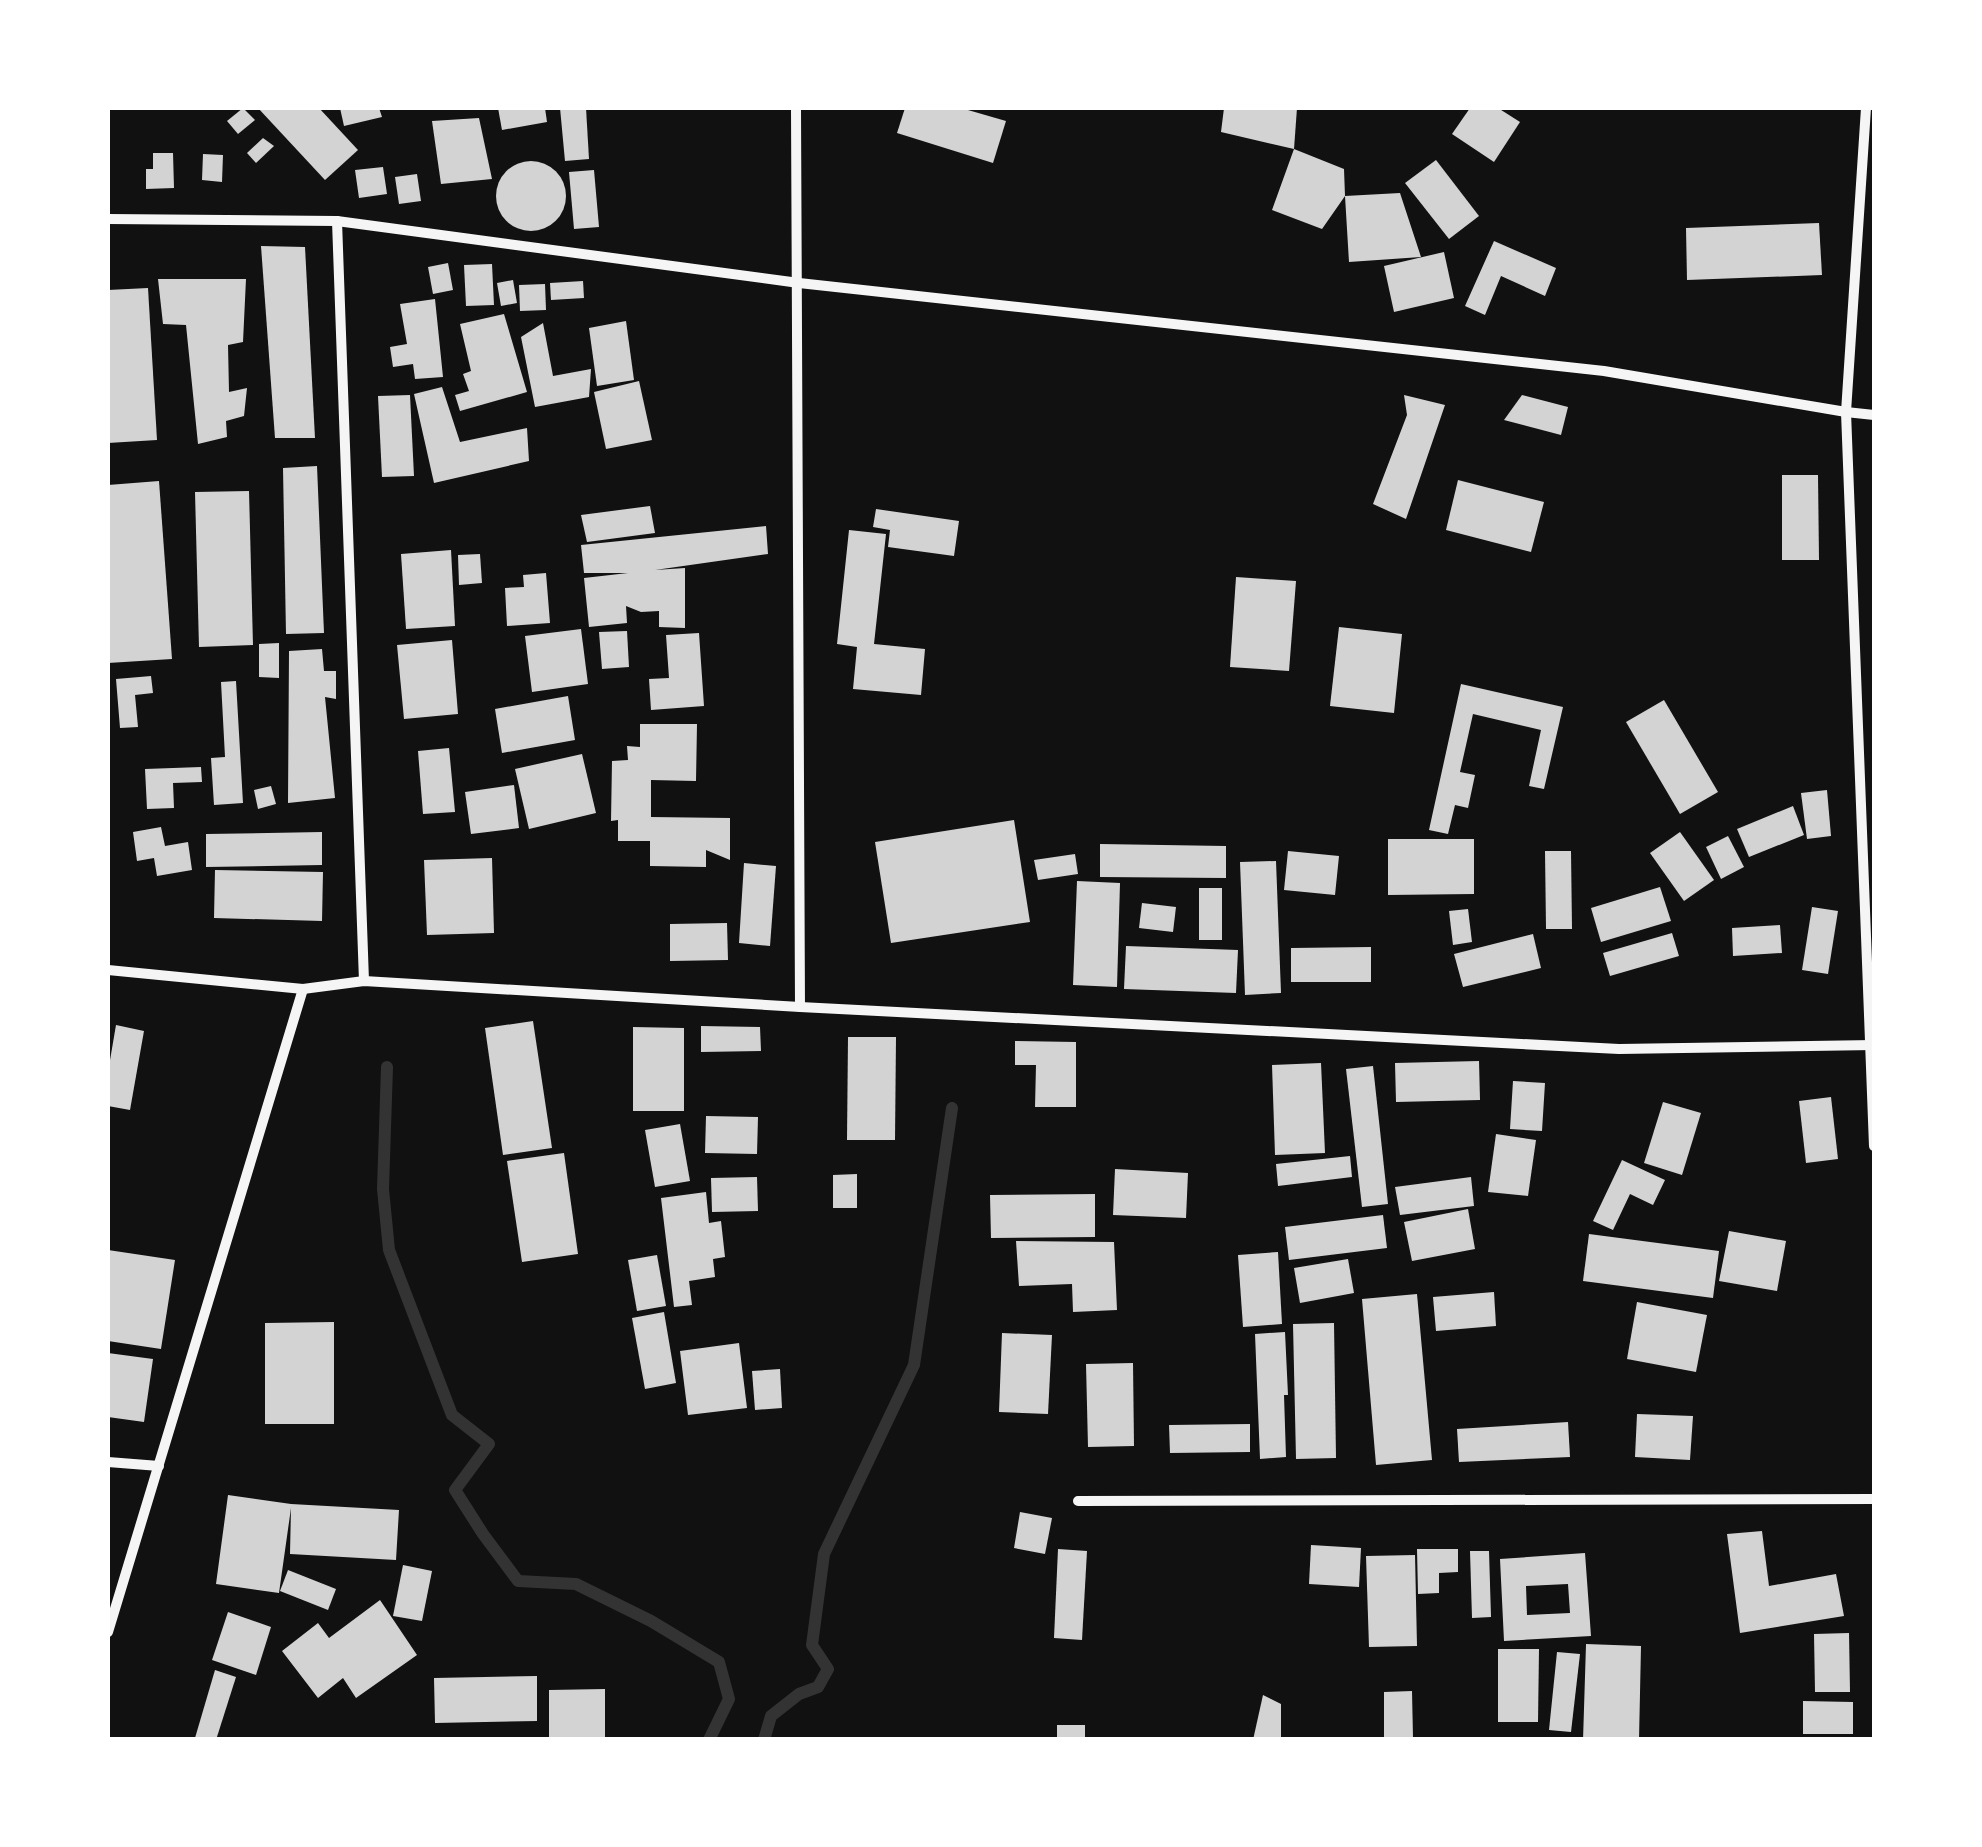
<svg xmlns="http://www.w3.org/2000/svg" width="1982" height="1847" font-family="Cabin,sans-serif">
	<style>
		.lines { fill: none; stroke-linecap: round; stroke-linejoin: round }
		.stream { stroke: #333; stroke-width: 12 }
		.building { fill: #d3d3d3; fill-rule: evenodd }
		.minor { stroke: #f5f5f5; stroke-width: 10 }
	</style>
	<rect width="100%" height="100%" fill="#111"/>
	<g class="lines">
		<g class="stream">
			<polyline points="387,1067 383,1189 389,1250 452,1415 489,1444 455,1490 483,1534 518,1581 576,1584 651,1621 719,1662 729,1699 709,1740"/>
			<polyline points="764,1740 771,1716 799,1694 818,1687 828,1669 812,1645 824,1554 914,1365 952,1108"/>
		</g>
	</g>
	<g class="building">
		<polygon points="243,108 255,120 238,134 227,121"/>
		<polygon points="258,108 319,108 358,150 325,180"/>
		<polygon points="340,108 379,108 382,117 344,126"/>
		<polygon points="498,108 545,108 547,122 502,130"/>
		<polygon points="560,108 586,108 589,159 565,161"/>
		<polygon points="905,108 961,108 1006,121 993,163 897,133"/>
		<polygon points="1224,108 1297,108 1294,149 1221,132"/>
		<polygon points="1470,108 1498,108 1520,122 1494,162 1452,134"/>
		<polygon points="479,118 492,179 441,184 432,121"/>
		<polygon points="263,138 274,146 256,163 247,153"/>
		<polygon points="1294,149 1344,169 1345,196 1400,193 1421,257 1349,262 1345,196 1322,229 1272,210"/>
		<polygon points="153,153 173,153 174,188 146,189 146,169 153,169"/>
		<polygon points="203,154 223,155 222,182 202,180"/>
		<polygon points="1436,160 1479,216 1449,239 1405,183"/>
		<circle cx="531" cy="196" r="35"/>
		<polygon points="383,167 387,194 359,198 355,170"/>
		<polygon points="594,170 599,227 574,229 569,172"/>
		<polygon points="417,174 421,201 399,204 395,177"/>
		<polygon points="1819,223 1822,275 1687,280 1686,228"/>
		<polygon points="1494,241 1556,268 1545,296 1501,276 1485,315 1465,306"/>
		<polygon points="261,246 305,247 315,438 275,438"/>
		<polygon points="1444,252 1454,298 1394,312 1384,266"/>
		<polygon points="448,263 453,290 433,294 428,267"/>
		<polygon points="492,264 494,305 466,306 464,265"/>
		<polygon points="158,279 246,279 243,342 228,345 229,392 247,388 244,416 226,421 227,437 198,444 186,325 163,324"/>
		<polygon points="513,280 517,303 501,306 497,283"/>
		<polygon points="583,281 584,298 551,300 550,283"/>
		<polygon points="545,284 546,310 520,311 519,285"/>
		<polygon points="148,288 157,440 108,443 108,290"/>
		<polygon points="435,299 443,377 415,379 413,364 393,367 390,347 407,344 400,304"/>
		<polygon points="504,314 527,392 460,411 455,395 469,391 463,374 471,371 460,324"/>
		<polygon points="626,321 634,380 597,386 589,328"/>
		<polygon points="543,323 553,376 591,369 589,397 535,407 521,337"/>
		<polygon points="639,381 652,440 606,449 594,392"/>
		<polygon points="442,387 460,442 527,428 529,461 434,483 414,394"/>
		<polygon points="410,395 414,476 382,477 378,396"/>
		<polygon points="1404,395 1445,405 1406,519 1373,504 1407,415"/>
		<polygon points="1522,395 1568,407 1561,435 1504,420"/>
		<polygon points="317,466 324,633 286,634 283,468"/>
		<polygon points="1782,475 1818,475 1819,560 1782,560"/>
		<polygon points="1458,480 1544,502 1531,552 1446,530"/>
		<polygon points="159,481 172,659 108,663 108,485"/>
		<polygon points="249,491 253,645 199,647 195,492"/>
		<polygon points="650,506 655,533 587,542 581,515"/>
		<polygon points="876,509 959,521 954,556 888,547 890,530 873,527"/>
		<polygon points="766,526 768,554 655,570 685,568 685,628 659,627 659,611 641,612 626,606 627,623 589,627 584,578 628,573 584,573 581,545"/>
		<polygon points="849,530 886,534 874,644 925,649 921,695 853,689 857,647 837,644"/>
		<polygon points="451,550 455,626 406,629 401,554"/>
		<polygon points="480,554 482,583 459,585 458,555"/>
		<polygon points="546,573 550,623 507,626 505,588 524,587 523,575"/>
		<polygon points="1236,577 1296,581 1289,671 1230,667"/>
		<polygon points="1339,627 1402,634 1394,713 1330,706"/>
		<polygon points="581,629 588,684 532,692 525,636"/>
		<polygon points="627,631 629,667 602,669 599,632"/>
		<polygon points="699,633 704,706 651,710 649,679 669,678 666,635"/>
		<polygon points="452,640 458,714 404,719 397,645"/>
		<polygon points="279,643 279,678 259,677 259,644"/>
		<polygon points="322,649 324,671 336,671 336,699 325,697 335,798 288,803 289,651"/>
		<polygon points="151,676 153,693 135,695 138,727 120,728 116,679"/>
		<polygon points="236,681 243,803 214,805 211,758 225,757 221,682"/>
		<polygon points="1461,684 1563,707 1544,789 1529,786 1541,730 1473,714 1460,772 1475,775 1468,808 1455,805 1448,834 1429,830"/>
		<polygon points="568,696 575,740 502,753 495,709"/>
		<polygon points="1664,700 1718,792 1680,814 1626,722"/>
		<polygon points="640,724 697,724 696,781 651,780 651,817 730,818 730,860 706,850 706,867 650,866 650,841 618,841 618,820 611,821 612,761 628,760 627,746 640,747"/>
		<polygon points="449,748 455,812 423,814 418,751"/>
		<polygon points="582,754 596,813 529,829 515,769"/>
		<polygon points="201,767 202,782 173,783 174,808 147,809 145,769"/>
		<polygon points="514,785 519,828 471,834 465,792"/>
		<polygon points="271,786 276,804 258,809 254,790"/>
		<polygon points="1827,790 1831,836 1807,839 1801,793"/>
		<polygon points="1793,806 1804,835 1749,857 1737,829"/>
		<polygon points="1014,820 1030,922 891,943 875,842"/>
		<polygon points="161,827 165,846 188,842 192,870 157,876 154,858 137,861 133,832"/>
		<polygon points="322,832 322,865 206,867 206,834"/>
		<polygon points="1680,832 1714,880 1684,901 1650,853"/>
		<polygon points="1728,836 1744,867 1721,879 1706,847"/>
		<polygon points="1388,839 1474,839 1474,894 1388,895"/>
		<polygon points="1100,844 1226,846 1226,878 1100,877"/>
		<polygon points="1288,851 1339,856 1335,895 1284,890"/>
		<polygon points="1545,851 1571,851 1572,929 1546,929"/>
		<polygon points="1075,854 1078,874 1038,880 1034,860"/>
		<polygon points="492,858 494,933 427,935 424,860"/>
		<polygon points="1276,861 1281,993 1245,995 1240,862"/>
		<polygon points="744,863 776,866 770,946 739,943"/>
		<polygon points="215,870 323,872 322,921 214,918"/>
		<polygon points="1077,881 1120,883 1117,987 1073,985"/>
		<polygon points="1660,887 1671,921 1601,942 1591,908"/>
		<rect x="1199" y="888" width="23" height="52"/>
		<polygon points="1142,903 1176,907 1173,932 1139,928"/>
		<polygon points="1812,907 1838,911 1828,974 1802,970"/>
		<polygon points="1468,909 1472,942 1453,945 1449,911"/>
		<polygon points="727,923 728,960 670,961 670,924"/>
		<polygon points="1780,925 1782,953 1733,956 1732,928"/>
		<polygon points="1672,933 1679,956 1610,976 1603,953"/>
		<polygon points="1533,934 1541,968 1463,987 1454,954"/>
		<polygon points="1126,946 1238,950 1236,993 1124,989"/>
		<polygon points="1371,947 1371,982 1291,982 1291,948"/>
		<polygon points="533,1021 552,1148 503,1155 485,1028"/>
		<polygon points="116,1025 144,1031 130,1110 108,1106 108,1072"/>
		<polygon points="701,1026 760,1027 761,1051 701,1052"/>
		<polygon points="633,1027 684,1028 684,1111 633,1111"/>
		<polygon points="848,1037 896,1037 895,1140 847,1140"/>
		<polygon points="1015,1041 1076,1042 1076,1107 1035,1107 1036,1065 1015,1065"/>
		<polygon points="1479,1061 1480,1100 1396,1102 1395,1063"/>
		<polygon points="1321,1063 1325,1153 1275,1155 1272,1065"/>
		<polygon points="1373,1066 1388,1204 1362,1207 1346,1069"/>
		<polygon points="1513,1081 1545,1083 1542,1131 1510,1129"/>
		<polygon points="1831,1097 1838,1159 1806,1163 1799,1101"/>
		<polygon points="1663,1102 1701,1113 1682,1175 1644,1163"/>
		<polygon points="706,1116 758,1117 757,1154 705,1153"/>
		<polygon points="680,1124 690,1181 655,1187 645,1130"/>
		<polygon points="1496,1134 1536,1140 1528,1196 1488,1192"/>
		<polygon points="564,1153 578,1254 522,1262 507,1161"/>
		<polygon points="1350,1156 1352,1177 1278,1186 1276,1164"/>
		<polygon points="1622,1160 1665,1180 1653,1205 1630,1194 1613,1230 1593,1221"/>
		<polygon points="1115,1169 1188,1173 1186,1218 1113,1215"/>
		<polygon points="857,1174 857,1208 833,1208 833,1175"/>
		<polygon points="757,1177 758,1211 712,1212 711,1178"/>
		<polygon points="1471,1177 1474,1206 1400,1215 1395,1187"/>
		<polygon points="706,1192 709,1223 721,1221 725,1257 713,1259 715,1277 689,1281 692,1305 674,1307 661,1198"/>
		<polygon points="1095,1194 1095,1237 991,1238 990,1195"/>
		<polygon points="1468,1209 1475,1249 1412,1261 1404,1222"/>
		<polygon points="1383,1215 1387,1248 1289,1260 1285,1227"/>
		<polygon points="1729,1231 1786,1241 1777,1291 1719,1281"/>
		<polygon points="1589,1234 1719,1251 1713,1298 1583,1281"/>
		<polygon points="1016,1241 1114,1242 1117,1310 1073,1312 1072,1284 1019,1286"/>
		<polygon points="108,1250 175,1260 161,1349 108,1341"/>
		<polygon points="1278,1252 1282,1324 1243,1327 1238,1255"/>
		<polygon points="657,1255 666,1306 637,1311 628,1260"/>
		<polygon points="1348,1259 1354,1293 1300,1303 1294,1268"/>
		<polygon points="1494,1292 1496,1326 1436,1331 1433,1297"/>
		<polygon points="1417,1294 1432,1460 1376,1465 1362,1299"/>
		<polygon points="1637,1302 1707,1315 1696,1372 1627,1359"/>
		<polygon points="664,1312 676,1383 645,1389 632,1318"/>
		<polygon points="334,1322 334,1424 265,1424 265,1323"/>
		<polygon points="1334,1323 1336,1458 1296,1459 1293,1324"/>
		<polygon points="1285,1332 1288,1395 1284,1395 1286,1457 1260,1459 1255,1334"/>
		<polygon points="1002,1333 1052,1335 1048,1414 999,1412"/>
		<polygon points="739,1343 747,1408 688,1415 680,1351"/>
		<polygon points="108,1353 153,1359 144,1422 108,1417"/>
		<polygon points="1133,1363 1134,1446 1088,1447 1086,1364"/>
		<polygon points="780,1369 782,1408 755,1410 752,1371"/>
		<polygon points="1637,1414 1693,1416 1690,1460 1635,1457"/>
		<polygon points="1568,1422 1570,1457 1459,1462 1457,1429"/>
		<polygon points="1250,1424 1250,1452 1170,1453 1169,1425"/>
		<polygon points="228,1495 291,1504 399,1510 396,1560 290,1554 291,1508 279,1593 216,1584"/>
		<polygon points="1020,1512 1052,1518 1045,1554 1014,1548"/>
		<polygon points="1762,1531 1769,1586 1836,1574 1844,1616 1740,1633 1727,1534"/>
		<polygon points="1311,1545 1361,1548 1359,1587 1309,1584"/>
		<polygon points="1058,1549 1087,1551 1082,1640 1054,1638"/>
		<polygon points="1417,1549 1458,1549 1458,1572 1439,1573 1439,1593 1418,1594"/>
		<polygon points="1470,1551 1489,1551 1491,1617 1472,1618"/>
		<path d="M1585,1553l6,83 -87,5 -4,-82zM1568,1584l2,29 -43,2 -1,-29z"/>
		<polygon points="1415,1555 1417,1646 1369,1647 1366,1556"/>
		<polygon points="403,1565 432,1571 422,1621 393,1616"/>
		<polygon points="288,1570 336,1589 328,1610 280,1591"/>
		<polygon points="380,1600 417,1655 356,1698 343,1678 318,1698 282,1651 318,1623 329,1638"/>
		<polygon points="228,1612 271,1627 256,1675 212,1660"/>
		<polygon points="1849,1633 1850,1692 1815,1692 1814,1634"/>
		<polygon points="1586,1644 1641,1646 1639,1740 1583,1740"/>
		<polygon points="1498,1649 1539,1649 1538,1722 1498,1722"/>
		<polygon points="1557,1652 1580,1654 1571,1732 1549,1730"/>
		<polygon points="215,1670 236,1677 216,1740 201,1740 195,1738"/>
		<polygon points="537,1676 537,1721 435,1723 434,1678"/>
		<polygon points="605,1689 605,1737 549,1737 549,1690"/>
		<polygon points="1412,1691 1413,1738 1384,1739 1384,1692"/>
		<polygon points="1263,1695 1281,1704 1281,1740 1253,1740"/>
		<polygon points="1803,1701 1853,1702 1853,1734 1803,1734"/>
		<rect x="1057" y="1725" width="28" height="15"/>
	</g>
	<g class="lines">
		<g class="minor">
			<polyline points="796,108 800,1007"/>
			<polyline points="1866,108 1846,412 1874,1146"/>
			<polyline points="108,219 337,221 799,283 1604,371 1846,412 1874,415"/>
			<polyline points="337,221 364,981"/>
			<polyline points="108,970 303,989 364,981 800,1007 1619,1049 1874,1045"/>
			<polyline points="108,1462 159,1466"/>
			<polyline points="1078,1501 1874,1499"/>
			<polyline points="108,1632 303,989"/>
		</g>
	</g>
	<rect width="1982" height="1847" fill="none" stroke="#ffffff" stroke-width="220"/>
</svg>
